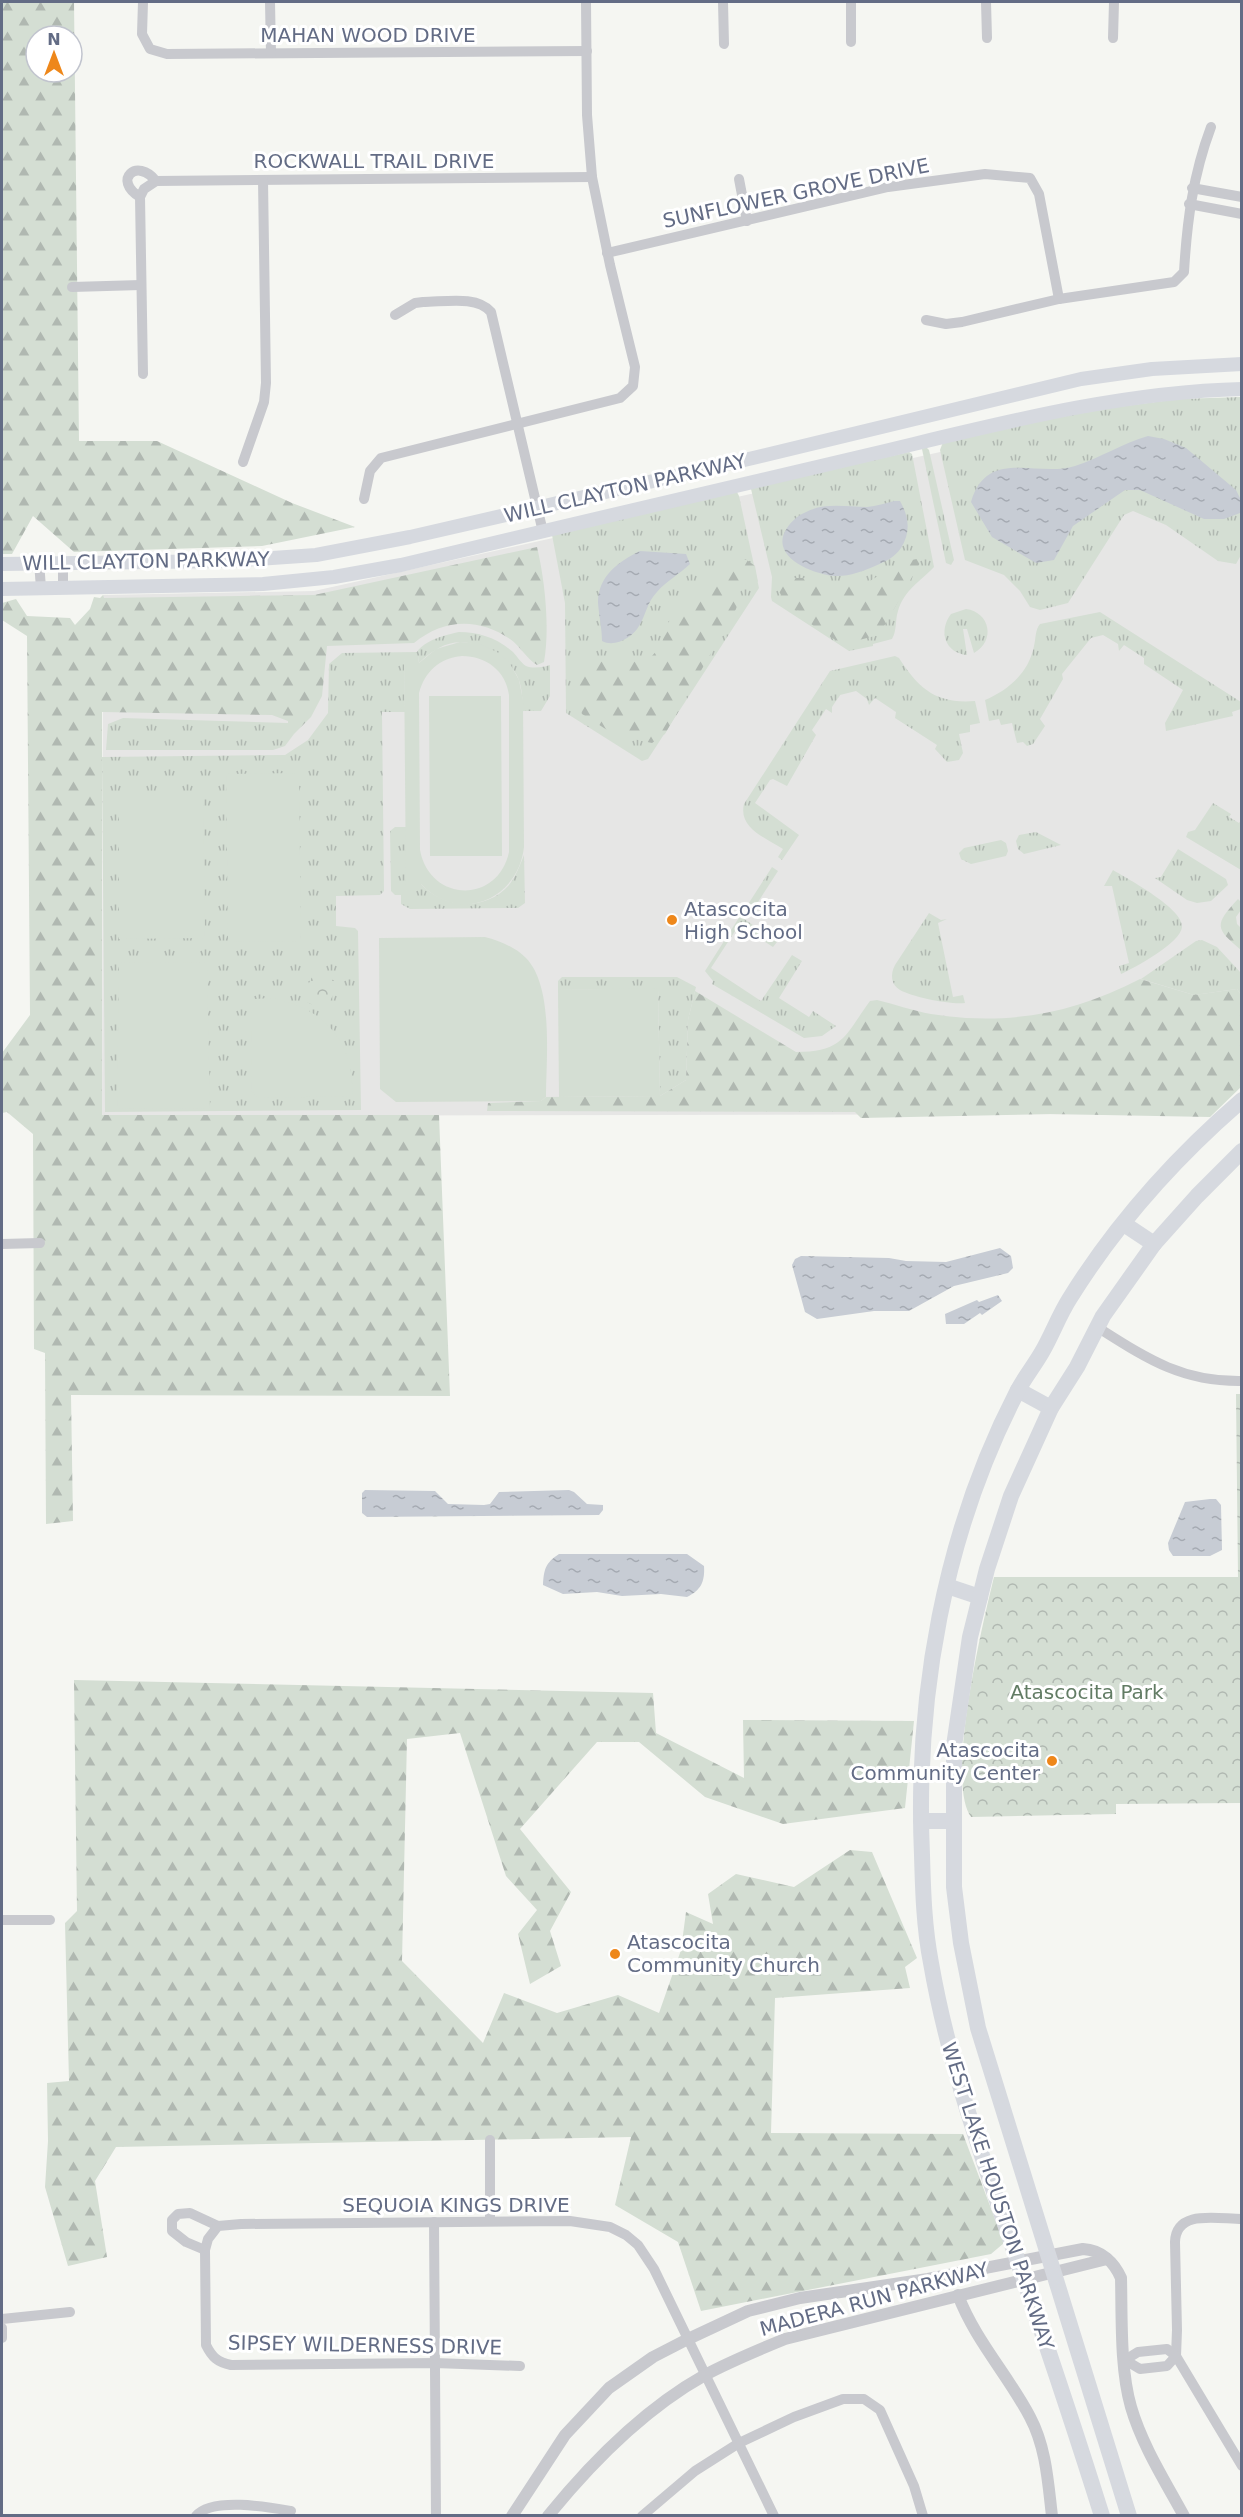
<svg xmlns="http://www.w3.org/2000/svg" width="1243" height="2517" font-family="'DejaVu Sans',sans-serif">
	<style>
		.built { fill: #e6e6e5 }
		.grass { fill: url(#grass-tufts) }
		.forest { fill: url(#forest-firs); fill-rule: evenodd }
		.park { fill: url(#park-crowns) }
		.garden { fill: #d4ded3; fill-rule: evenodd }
		.water { fill: url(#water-ripples) }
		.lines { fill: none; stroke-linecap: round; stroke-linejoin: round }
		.minor { stroke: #c8c9ce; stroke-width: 10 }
		.tertiary { stroke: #c8c9ce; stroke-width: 12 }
		.secondary { stroke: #d6d9df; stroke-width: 14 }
		.primary { stroke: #d6d9df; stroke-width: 16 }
		.poi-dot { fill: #ee871a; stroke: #fff; stroke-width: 2 }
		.labels { text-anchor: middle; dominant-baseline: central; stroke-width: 6; stroke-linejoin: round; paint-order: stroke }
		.street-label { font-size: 20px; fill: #636c85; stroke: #fff }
		.poi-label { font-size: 20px; fill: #636c85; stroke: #fff; text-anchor: start }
		.park-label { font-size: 20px; fill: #627c64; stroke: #fff }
	</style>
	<defs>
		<pattern id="grass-tufts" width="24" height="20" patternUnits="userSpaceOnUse" patternTransform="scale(1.5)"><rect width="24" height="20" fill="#d4ded3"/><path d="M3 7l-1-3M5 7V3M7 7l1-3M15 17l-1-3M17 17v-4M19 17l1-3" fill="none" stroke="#b0b8b1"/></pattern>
		<pattern id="forest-firs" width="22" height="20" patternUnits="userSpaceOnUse" patternTransform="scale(1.5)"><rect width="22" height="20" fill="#d4ded3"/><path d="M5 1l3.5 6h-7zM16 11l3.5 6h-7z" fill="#b0b8b1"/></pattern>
		<pattern id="park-crowns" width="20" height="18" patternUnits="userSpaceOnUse" patternTransform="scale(1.5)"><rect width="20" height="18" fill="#d4ded3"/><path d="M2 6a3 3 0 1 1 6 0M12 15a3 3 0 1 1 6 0" fill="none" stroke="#b0b8b1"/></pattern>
		<pattern id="water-ripples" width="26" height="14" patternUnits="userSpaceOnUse" patternTransform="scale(1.5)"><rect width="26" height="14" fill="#c7ccd4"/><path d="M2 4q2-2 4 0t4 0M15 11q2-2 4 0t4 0" fill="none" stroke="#a5aab2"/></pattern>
	</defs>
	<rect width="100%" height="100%" fill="#f5f6f2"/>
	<polygon class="built" points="1241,402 1242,1083 1207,1114 102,1116 103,595 314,591 1120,412"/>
	<g class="grass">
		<polygon points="1241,397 1241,555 1236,564 1218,561 1166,525 1133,511 1124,515 1068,603 1040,610 1030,607 1020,591 1004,575 965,560 940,450 943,442 1072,413 1178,399"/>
		<polygon points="926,447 929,450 954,560 951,565 946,563 922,449"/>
		<path d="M909,452l3,2 22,113c-14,15 -30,23 -36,44 -3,9 -1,20 -6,28l-19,5v2l-24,5 -77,-50 -1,-4 1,-20 -21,-88 2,-2z"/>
		<polygon points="733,492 737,492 739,496 759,588 648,759 642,761 566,713 565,603 552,535"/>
		<path d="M966,609c24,3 30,32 8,44l-7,-24h-4l4,26c-22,-2 -29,-24 -16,-41z"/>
		<path d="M1100,612l141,90v7l-9,3 1,4 -67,15 -1,-8 18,-33 -39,-26v-6l-20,-13 -5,6 -1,-7 -15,-9 -12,3 -29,36 1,5 -23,40 5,7 -12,18 -6,2 -4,-4 -6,1 -5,-20 -11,2 -2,-6 -10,2 -4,-21c24,-10 44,-28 49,-54 2,-8 1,-16 6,-22z"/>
		<path d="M459,632c20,0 38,6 54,20 4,4 8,11 13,14 7,3 18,1 24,-1v31l-9,15h-18c-1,-34 -5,-43 -34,-60 -28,-16 -48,-9 -70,12l-1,-7 -14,1 1,55h-23l2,179 -4,4 -44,1v30l19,2 3,3 3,179 -256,2 -3,-355 183,-2 23,-15 20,-27 1,-49 13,-11 75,-1c8,-12 28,-17 42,-20z"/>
		<path d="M895,656l4,2c20,31 37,46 76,43l5,22 -10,2v7l-11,2 4,19 -4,7 -12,2 -12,-13 2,-4 -42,-27 1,-6 -21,-14 -6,7 -2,-6 -11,-8 -16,4 -8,12v6l-6,-4 -14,21 4,5 -29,51 -14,-7 -3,1 -15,23 44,32 -17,25 -4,-3 5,-8c-17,-11 -45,-21 -39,-45l86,-133z"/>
		<polygon points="123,718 288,723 294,734 285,746 273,750 106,750 108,724"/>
		<polygon points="1213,803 1231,814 1229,817 1239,823 1241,820 1241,870 1186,837 1188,832 1195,830"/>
		<path d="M395,827h11v64l14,-8c23,26 65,29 89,2 7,-9 11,-20 15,-30l1,48 -7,5 -108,1 -9,-5v-9h-6l-4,-4 -1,-60z"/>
		<polygon points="1036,832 1061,845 1024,854 1018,849 1016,841 1019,835"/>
		<polygon points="1001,840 1006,843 1008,851 1006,856 971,864 961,859 959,853 964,848"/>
		<polygon points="1178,849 1226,879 1228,885 1211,901 1197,903 1187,900 1155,878 1161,877"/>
		<polygon points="772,867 778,871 749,916 743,912"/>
		<path d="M1113,870c15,9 71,39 69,57 -1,16 -48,41 -61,47l-2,-8 10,-3 -17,-77h-8z"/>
		<path d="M929,913l12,7 6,-1 -9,4 15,74 10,-2 2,8c-14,2 -53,-6 -65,-13 -9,-5 -10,-16 -5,-25z"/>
		<polygon points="740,916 777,942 773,947 739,925 711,968 761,1001 792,955 802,961 779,998 809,1017 813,1011 836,1026 822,1036 804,1038 712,984 713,981 705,971"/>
		<polygon points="1202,940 1217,947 1241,973 1241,995 1237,989 1194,995 1141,979 1196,941"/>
		<polygon points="562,977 677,977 696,987 688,1020 686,1080 660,1096 658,989 558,990 558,981"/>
	</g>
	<g class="forest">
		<path d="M2,2h72l5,439h78l135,62 63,24 -93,19 -188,6 -41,-36 -21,38h-10zM36,36h36v36h-36z"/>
		<path d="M537,547c8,33 13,82 7,115l-7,3c-11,-7 -17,-19 -27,-26 -32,-22 -67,-20 -96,4l-87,3 -5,50 -11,21 -17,17 -6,-2v-11l-16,-6 -170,-3v403h337l11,281 -379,-1 2,126 -27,3 -1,-171 -11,-4 -1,-215 -26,-22 -5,1v-60l28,-38 -3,-379 -25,-16v-17l14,-4 11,17 43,2 5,7 15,-16 4,-12 6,1 3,-3 1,3 210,-3z"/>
		<polygon points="917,559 920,563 879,635 847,643 837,641 811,624 800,611 793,610 773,584 774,578 819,578 834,588 870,581 900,562"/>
		<path d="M738,560h9l8,6 3,16 -13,-9c-5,13 -4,23 -9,36l-71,125 -13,9 -37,-8 -33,-21 -11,-30 9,-28 17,5 32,2 22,-6 10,-11 5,-18 8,-17z"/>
		<path d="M1238,899l3,3v8l-5,7 1,7 4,4v22c-26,-22 -27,-25 -3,-51z"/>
		<path d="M1140,979l54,16 43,-6 4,6v92l-31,30 -160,-3 -189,4 -6,-6 -368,-1 1,-8 53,-2 5,-4 114,-1 26,-16 2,-60 7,-29 101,61c48,0 49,-17 74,-51l7,-1c18,4 36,11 54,14 75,12 142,0 209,-35z"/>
		<polygon points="74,1680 653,1693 656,1733 744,1778 743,1720 914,1721 905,1808 783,1824 705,1797 639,1742 597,1742 520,1829 571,1892 550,1931 561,1966 530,1984 518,1934 537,1910 506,1876 460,1733 407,1739 402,1961 483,2043 504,1993 557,2013 618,1995 659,2013 681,1950 686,1912 713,1924 708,1894 736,1874 794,1887 850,1850 872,1852 917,1958 905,1967 910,1988 775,1998 771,2133 963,2134 1004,2243 991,2254 701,2311 678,2242 615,2205 631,2137 116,2147 95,2181 107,2257 68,2266 45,2187 48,2141 47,2083 69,2081 65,1923 77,1911"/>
	</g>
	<g class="park">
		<polygon points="315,971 339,983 325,1011 301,999"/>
		<path d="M1236,1394h5v409l-125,1v10l-145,3c-26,-36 12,-195 23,-240h244z"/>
	</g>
	<g class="garden">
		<path d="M460,642l20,2 17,8 12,10 10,18 4,20 1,147c-6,54 -66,77 -103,37l-1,6 -14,1 -2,-235h14l1,7 17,-14zM462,656c24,0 44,15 47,39v157c-11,52 -79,51 -89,-2l-1,-157c6,-22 21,-35 43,-37z"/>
		<polygon points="429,696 501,696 502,856 430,856"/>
		<polygon points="299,773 301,941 228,942 226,774"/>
		<polygon points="119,792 203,792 205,938 119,939"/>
		<path d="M485,937c15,4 30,10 41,21 28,29 20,101 20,139l-5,4 -145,1 -16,-13 -1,-151z"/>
		<polygon points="119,962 207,963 210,1109 117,1108"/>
		<polygon points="658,988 660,1096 559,1097 558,990"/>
		<path d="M270,998c52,8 85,43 82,98l-93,2 -8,-7 1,-92z"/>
	</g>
	<g class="water">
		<path d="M1148,436l16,3 22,9 50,42 5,10 -1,13 -16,6h-20l-64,-29h-15l-52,36 -19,34 -18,3 -44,-26 -21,-35c16,-55 66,-24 104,-36 25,-8 48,-23 73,-30z"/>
		<path d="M894,501h6c9,16 11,31 1,47 -7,10 -15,13 -26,18 -11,5 -28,11 -40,10 -23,-2 -67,-20 -48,-48 4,-6 10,-12 17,-15 20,-11 41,-6 63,-6 9,-1 19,-4 27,-6z"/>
		<path d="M640,551l46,3 4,10c-10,10 -24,17 -33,28 -10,10 -11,23 -18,34 -6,11 -24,22 -37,15 0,-12 -3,-25 -4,-38 0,-27 20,-41 42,-52z"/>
		<polygon points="1000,1248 1011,1256 1013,1268 1008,1273 954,1286 909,1311 874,1311 817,1319 805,1312 792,1265 795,1259 801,1256 889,1258 906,1261 946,1262"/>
		<polygon points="998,1295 1002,1301 982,1315 980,1313 964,1324 946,1324 945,1314 977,1300 979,1302"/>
		<polygon points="365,1490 435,1491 448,1504 484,1505 490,1504 499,1492 569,1490 574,1492 587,1504 603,1505 603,1510 599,1515 367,1517 362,1513 362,1493"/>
		<polygon points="1210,1499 1216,1499 1221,1505 1222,1550 1210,1556 1173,1556 1169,1550 1168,1543 1185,1502"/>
		<path d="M559,1554h128l17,12c1,16 -3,24 -17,31l-26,-3 -39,2 -25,-4 -34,2 -20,-9c1,-15 2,-22 16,-31z"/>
	</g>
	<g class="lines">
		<g class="minor">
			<polyline points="143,2 142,34 150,49 167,54 587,51"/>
			<polyline points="270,2 271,53"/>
			<polyline points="723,2 724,44"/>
			<polyline points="851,2 851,42"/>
			<polyline points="986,2 987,38"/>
			<polyline points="1113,38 1114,2"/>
			<polyline points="739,179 747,221"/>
			<polyline points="156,181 592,177"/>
			<polyline points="1192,188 1242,197"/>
			<path d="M140,197c-28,-17 -3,-40 16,-16"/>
			<polyline points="1189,204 1242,214"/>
			<polyline points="607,253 888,187 985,174 1030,178 1039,194 1059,299"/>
			<polyline points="72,287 141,285"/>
			<path d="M395,315l20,-12 8,-1c21,0 54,-7 68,10l52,220"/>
			<path d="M926,320l20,4 16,-2 97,-23 115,-17 10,-10c3,-51 9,-97 27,-145"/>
			<polyline points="143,374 140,197 144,189 156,181"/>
			<polyline points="243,462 264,402 266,383 263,180"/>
			<polyline points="364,499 370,471 381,458 620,398 633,386 635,367 610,265 592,177 587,115 586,2"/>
			<polyline points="39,562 41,588"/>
			<polyline points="63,563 63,588"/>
			<polyline points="2,1244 40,1243"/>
			<path d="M1097,1327c49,31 84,55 145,54"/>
			<polyline points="2,1920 50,1920"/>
			<polyline points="490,2140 490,2221"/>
			<path d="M1242,2219c-25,0 -66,-10 -67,23l2,88 -1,26 66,110"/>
			<polyline points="434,2222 436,2516"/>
			<polyline points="205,2250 186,2242 172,2231 172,2220 178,2214 190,2213 218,2226"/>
			<polyline points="2,2319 70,2312"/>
			<polyline points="2,2328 2,2338"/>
			<polygon points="1167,2349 1176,2356 1167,2366 1140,2369 1125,2360 1138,2352"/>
			<path d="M520,2366l-85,-3 -204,2c-14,-3 -19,-8 -25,-20l-1,-95 3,-11 10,-13 23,-2 329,-3 40,6 16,8 12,10 16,24 120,247"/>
			<path d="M196,2516c16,-19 72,-9 95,-5"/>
			<polyline points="642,2516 695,2471 739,2443 794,2417 843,2399 864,2399 880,2410 914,2486 923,2516"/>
		</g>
		<g class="tertiary">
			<path d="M958,2295c17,45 50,80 72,122 16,30 18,65 22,99"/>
			<path d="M512,2516l53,-81 44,-47 44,-31 33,-17 62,-29 52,-13 128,-19 155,-30c18,1 31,13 38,29 1,40 -1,91 10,129 11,38 34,74 53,109"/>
			<path d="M548,2516c43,-53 98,-108 157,-141 26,-14 53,-25 80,-36l322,-80"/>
		</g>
		<g class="secondary">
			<polyline points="2,564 227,561 316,555 410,537 753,458 1081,379 1152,369 1242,364"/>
			<path d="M2,589l261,-5 71,-7 67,-12c157,-37 314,-75 471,-111 122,-29 244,-62 370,-65"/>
		</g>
		<g class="primary">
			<polyline points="1124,1224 1154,1244"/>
			<polyline points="1018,1390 1051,1408"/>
			<polyline points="947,1586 980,1597"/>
			<polyline points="921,1821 952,1821"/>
			<path d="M1102,2516c-30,-96 -62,-191 -95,-286 -30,-88 -60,-175 -76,-267 -7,-36 -8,-72 -9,-108 -7,-158 22,-322 95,-463 7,-14 17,-26 25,-40 10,-17 17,-37 28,-54 46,-74 106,-141 172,-198"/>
			<polyline points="1129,2516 978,2028 961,1943 954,1887 954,1746 970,1637 987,1569 1011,1496 1051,1408 1077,1367 1103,1316 1154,1244 1197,1196 1242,1151"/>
		</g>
	</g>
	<g class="poi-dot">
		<circle cx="672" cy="920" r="6"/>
		<circle cx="1052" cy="1761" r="6"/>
		<circle cx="615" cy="1954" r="6"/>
	</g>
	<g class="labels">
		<g class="street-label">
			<text x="368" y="35">MAHAN WOOD DRIVE</text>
			<text x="374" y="161">ROCKWALL TRAIL DRIVE</text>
			<text transform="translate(796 193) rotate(-12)">SUNFLOWER GROVE DRIVE</text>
			<text transform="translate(625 488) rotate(-13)">WILL CLAYTON PARKWAY</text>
			<text transform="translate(146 561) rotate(-1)">WILL CLAYTON PARKWAY</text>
			<text transform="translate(998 2196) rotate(72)">WEST LAKE HOUSTON PARKWAY</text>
			<text x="456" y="2205">SEQUOIA KINGS DRIVE</text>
			<text transform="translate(874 2299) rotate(-15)">MADERA RUN PARKWAY</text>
			<text transform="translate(365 2345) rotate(1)">SIPSEY WILDERNESS DRIVE</text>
		</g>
		<g class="poi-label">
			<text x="684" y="909">Atascocita<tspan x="684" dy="23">High School</tspan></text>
			<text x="1040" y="1750" text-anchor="end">Atascocita<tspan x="1040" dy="23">Community Center</tspan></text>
			<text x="627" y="1942">Atascocita<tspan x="627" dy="23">Community Church</tspan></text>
		</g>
		<g class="park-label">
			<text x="1087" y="1692">Atascocita Park</text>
		</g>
	</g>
	<rect width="1243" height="2517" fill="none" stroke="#636c85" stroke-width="6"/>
	<g transform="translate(54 54)"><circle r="28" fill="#ffffff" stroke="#c1c4ce" stroke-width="1.5"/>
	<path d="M0-4.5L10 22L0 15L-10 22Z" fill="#ee871a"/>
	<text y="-9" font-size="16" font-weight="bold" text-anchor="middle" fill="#636c85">N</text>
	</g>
</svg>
